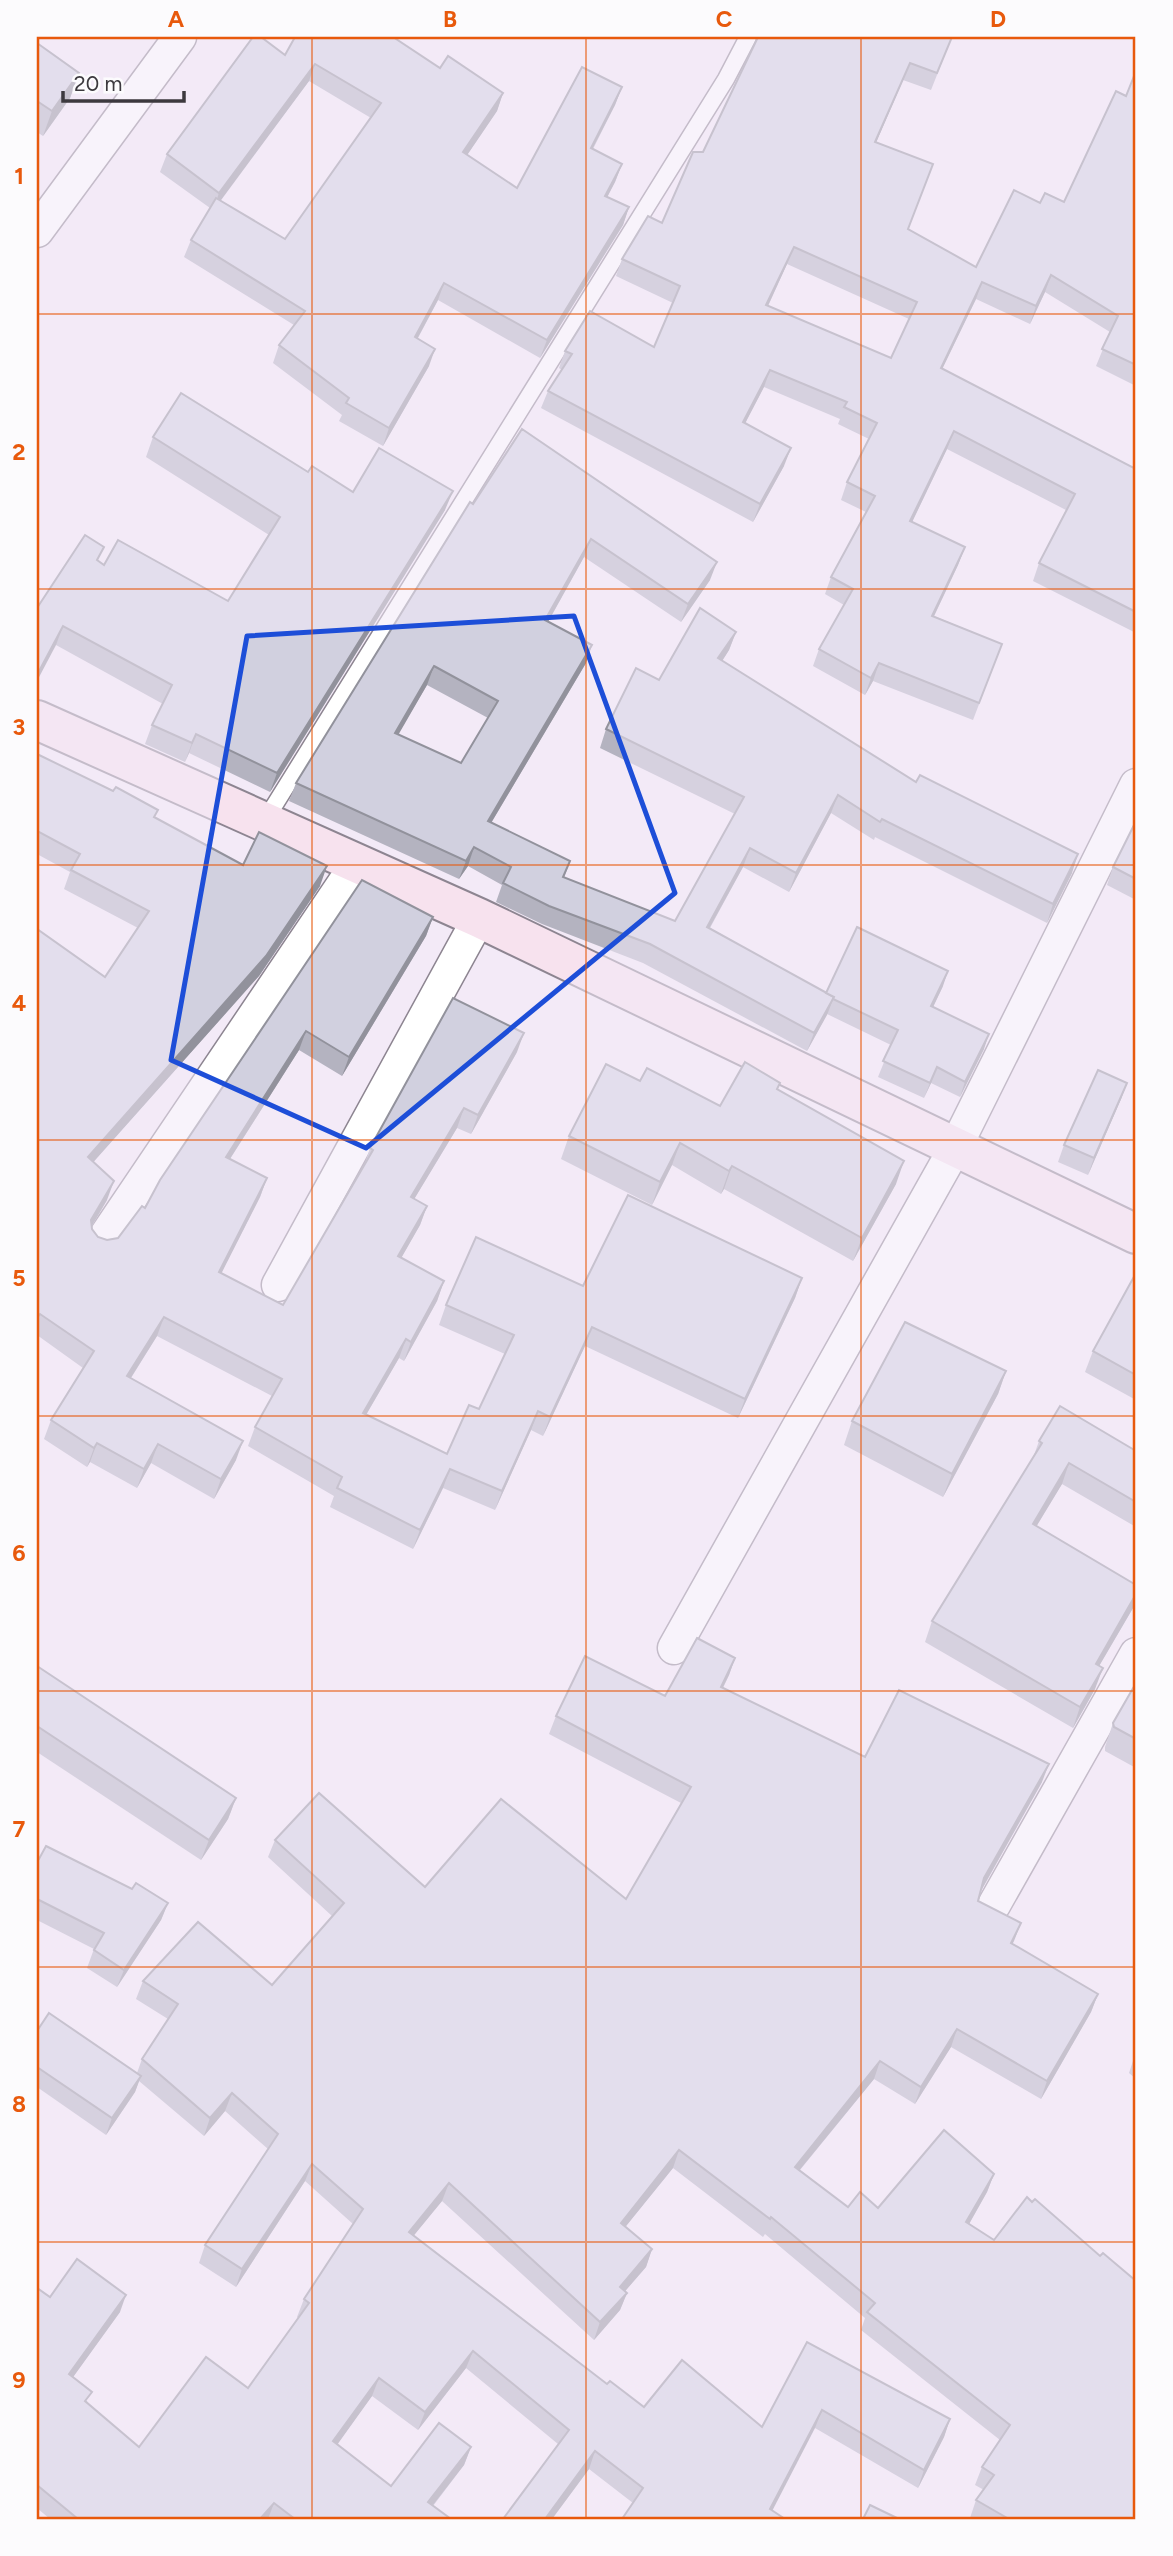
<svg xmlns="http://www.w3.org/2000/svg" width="1173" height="2556" font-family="Figtree,sans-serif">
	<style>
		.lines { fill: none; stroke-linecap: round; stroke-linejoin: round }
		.lane-casing { stroke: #8d8591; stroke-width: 19 }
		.street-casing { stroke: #8d8591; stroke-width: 35 }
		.secondary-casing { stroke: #8d8591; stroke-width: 42 }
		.lane { stroke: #fff; stroke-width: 16 }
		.street { stroke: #fff; stroke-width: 32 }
		.secondary { stroke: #f7e2ee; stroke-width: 38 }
		.wall { fill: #b4b3c0; fill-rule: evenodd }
		.shaded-wall { fill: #92929c }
		.building { fill: #d1d0df; stroke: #92929c; stroke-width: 2; fill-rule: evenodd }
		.marked { fill: none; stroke: #1d4ed8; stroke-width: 5; stroke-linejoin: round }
		.grid { fill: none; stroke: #e8590c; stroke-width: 2; stroke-opacity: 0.55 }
		.neatline { fill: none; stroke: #e8590c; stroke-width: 2.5 }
		.grid-label { font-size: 23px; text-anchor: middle; font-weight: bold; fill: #e8590c }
	</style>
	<rect width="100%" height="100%" fill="#f3eaf7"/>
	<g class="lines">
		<defs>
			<polyline id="lane" points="264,822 726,79 748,37"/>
			<g id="street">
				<polyline points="37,231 180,37"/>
				<polyline points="102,1241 356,865"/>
				<polyline points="278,1285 479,918"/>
				<polyline points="674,1648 955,1148 1136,785"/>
				<polyline points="994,1905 1136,1654"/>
			</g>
			<polyline id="secondary" points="37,720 479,918 1136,1234"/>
		</defs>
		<use href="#lane" class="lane-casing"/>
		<use href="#street" class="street-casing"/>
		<use href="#secondary" class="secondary-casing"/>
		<use href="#lane" class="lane"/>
		<use href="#street" class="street"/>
		<use href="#secondary" class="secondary"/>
	</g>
	<g class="wall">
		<path d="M758,37h194l-21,53 -28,-10 -27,62 32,88 68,37 64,-64 24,-1 62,-106 10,-25v315l-40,-20 14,-34 -65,-40 -15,32 -54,-25 -34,70 194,100v164l-103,-52 6,-18 27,-53 -119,-61 -35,73 53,25 -7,18 -24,51 68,28 -29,76 -100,-39 -8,14 -52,-29 6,-17 25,-44 -19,-11 6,-17 35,-65 -25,-12 6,-18 22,-43 -31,-15 2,-5 -76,-32 -19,36 39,43 -31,56 -212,-114 7,-17 14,-21 -3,-2 6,-17 89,-4 19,-44 -57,-27 6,-17 40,-36 41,-71zM787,264l122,55 -18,39 -123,-52z"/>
		<polygon points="37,43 79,73 70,98 43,136 37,132"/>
		<path d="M285,55l155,13 63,25 -6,18 -30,44 50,33 105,-101 -7,18 -22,44 29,15 -7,18 -8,15 22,10 -6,18 -83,133 -102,-58 -20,38 11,28 -46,80 -44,-25 3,-6 -69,-52 6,-18 15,-20 -110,-68 7,-17 19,-32 -50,-36 7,-18zM309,81l62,37 -86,121 -65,-39z"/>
		<path d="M522,429l188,151 -29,42 -97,-65 -36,65 38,41 -95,160 79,38 -6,17 111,43 60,-107 -135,-66 6,-19 53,-49 77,-48 -7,18 -7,11 194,121 156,91 -25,50 -172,-86 -1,3 -43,-27 -42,79 -46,-25 -33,61 116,65 117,-7 -10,21 51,42 -24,48 -29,-14 -7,15 -46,-21 13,-32 -64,-31 -20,37 -164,-88 -101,-39 -46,-22 6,-17 -34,-19 -9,13 -170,-78 7,-18zM427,685l61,33 -27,45 -63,-29z"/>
		<polygon points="153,437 308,472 353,492 445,510 270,792 189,753 185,762 145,744 152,725 163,704 56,645 37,608 99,562 104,565 228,601 269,535 146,457"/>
		<polygon points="37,754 243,865 320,886 259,976 93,1162 107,1200 92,1226 92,1229 98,1237 107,1240 118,1238 145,1208 362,880 433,917 426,936 342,1076 299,1050 230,1159 267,1178 260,1197 221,1273 283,1305 364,1166 370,1148 517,1052 471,1134 457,1128 414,1199 427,1206 420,1225 401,1258 444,1281 437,1301 404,1361 399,1358 366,1415 447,1454 479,1409 505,1354 439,1325 446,1305 583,1286 802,1278 795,1298 738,1418 585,1346 543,1436 531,1430 495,1510 443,1488 413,1549 330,1507 334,1496 248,1446 255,1427 272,1396 157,1336 131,1378 236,1460 214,1499 151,1463 137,1488 90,1462 87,1467 44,1439 51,1420 83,1368 37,1335 37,929 105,977 138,928 64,889 70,872 37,854"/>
		<polygon points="1136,821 1136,900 1107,885 1113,867"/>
		<polygon points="640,1081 720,1106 778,1090 896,1184 853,1261 724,1189 721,1194 672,1165 652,1205 561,1159 569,1136"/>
		<polygon points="1127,1083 1121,1099 1088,1175 1058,1162 1064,1145"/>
		<polygon points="1136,1273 1136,1400 1085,1372 1093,1351"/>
		<polygon points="1006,1371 998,1394 943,1497 844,1445 852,1421"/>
		<polygon points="1039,1441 1136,1451 1136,1527 1062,1484 1036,1527 1136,1585 1136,1598 1133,1608 1099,1666 1095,1689 1073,1728 925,1642 932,1621 1033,1458"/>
		<polygon points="735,1658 729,1675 723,1688 865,1757 1042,1782 981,1891 978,1901 1013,1944 1098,1994 1091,2012 1041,2099 951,2047 915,2104 874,2079 800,2170 848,2207 878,2208 994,2174 987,2192 969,2224 1136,2519 972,2519 970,2518 976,2500 984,2490 975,2485 982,2467 1000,2440 861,2330 865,2318 765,2234 763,2237 673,2168 625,2227 652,2249 646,2267 625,2291 627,2293 620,2310 594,2340 442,2201 413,2236 607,2384 644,2407 762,2427 807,2342 950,2419 944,2437 918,2488 815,2428 633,2503 589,2469 552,2519 503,2519 558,2444 466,2368 418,2430 372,2396 337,2444 391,2486 471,2447 464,2465 433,2506 451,2519 50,2519 37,2508 37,2288 50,2297 120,2312 73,2377 88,2403 139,2447 248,2388 298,2318 297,2317 304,2299 353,2224 305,2181 236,2287 199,2263 205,2245 268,2149 225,2111 204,2136 139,2081 135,2092 106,2135 37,2087 37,2031 137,2073 142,2059 168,2019 136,1999 143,1981 272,1985 332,1916 268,1857 275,1840 425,1887 626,1899 681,1803 549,1734 556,1716 665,1696"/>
		<polygon points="37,1666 236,1798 228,1819 201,1860 37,1752"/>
		<polygon points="1136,1683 1136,1768 1105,1751 1105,1747 1113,1723"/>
		<polygon points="37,1858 132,1889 168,1903 161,1920 117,1987 87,1968 94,1949 37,1920"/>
		<polygon points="1136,2052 1136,2079 1129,2073"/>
	</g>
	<g class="shaded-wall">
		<polygon points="910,63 903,80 869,159 875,142"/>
		<polygon points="315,64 309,81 213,211 219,193"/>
		<polygon points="79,73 70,98 43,136 52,111"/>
		<polygon points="622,87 615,105 584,165 591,148"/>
		<polygon points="503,93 497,111 457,170 463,152"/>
		<polygon points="622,164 615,182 599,213 605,196"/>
		<polygon points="629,207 623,225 540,358 547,340"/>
		<polygon points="794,247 787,264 760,323 766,305"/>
		<polygon points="1051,275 1045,292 1030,324 1036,306"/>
		<polygon points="982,282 976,299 934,386 941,368"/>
		<polygon points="444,283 438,300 409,354 415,337"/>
		<polygon points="435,349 429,366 383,446 389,428"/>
		<polygon points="770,370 764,387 737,439 743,422"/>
		<polygon points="954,431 947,449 904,539 910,521"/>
		<polygon points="791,448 784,466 753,522 760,504"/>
		<polygon points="453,491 445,510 270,792 277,773"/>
		<polygon points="591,539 584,557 539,638 545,620"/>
		<polygon points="965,547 958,565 926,633 932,616"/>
		<polygon points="717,562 710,580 681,622 688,604"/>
		<polygon points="63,626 56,645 37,681 37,675"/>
		<polygon points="736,632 729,650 712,677 718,658"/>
		<polygon points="592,645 586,663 481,840 488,821"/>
		<polygon points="879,663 873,681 865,695 871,678"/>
		<polygon points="434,666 427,685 389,751 395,733"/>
		<polygon points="196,734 189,753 185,762 192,743"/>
		<polygon points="838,795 831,813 789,892 796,873"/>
		<polygon points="474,847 468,866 459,879 466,861"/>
		<polygon points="750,848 743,867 700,945 707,927"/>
		<polygon points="1078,854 1072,873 1047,923 1053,904"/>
		<polygon points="327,866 320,886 259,976 81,1176 88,1157"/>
		<polygon points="433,917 426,936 342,1076 349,1057"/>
		<polygon points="948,971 943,986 926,1022 931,1006"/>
		<polygon points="834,997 827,1015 807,1051 814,1033"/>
		<polygon points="306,1031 299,1050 219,1176 226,1157"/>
		<polygon points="524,1033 517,1052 471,1134 478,1115"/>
		<polygon points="989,1034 984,1049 960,1097 965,1082"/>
		<polygon points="937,1067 931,1083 924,1098 930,1083"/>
		<polygon points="1127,1083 1121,1099 1088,1175 1094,1158"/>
		<polygon points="464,1108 457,1128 404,1216 411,1197"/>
		<polygon points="680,1143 672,1165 652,1205 660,1182"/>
		<polygon points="904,1161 896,1184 853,1261 862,1238"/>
		<polygon points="732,1166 724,1189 721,1194 729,1171"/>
		<polygon points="267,1178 260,1197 212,1292 219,1272"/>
		<polygon points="114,1181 107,1200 84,1239 91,1220"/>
		<polygon points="427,1206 420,1225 391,1276 398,1256"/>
		<polygon points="802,1278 795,1298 738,1418 745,1399"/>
		<polygon points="444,1281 437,1301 404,1361 411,1342"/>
		<polygon points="164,1317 157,1336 120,1395 127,1376"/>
		<polygon points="592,1327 585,1346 543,1436 550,1417"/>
		<polygon points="406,1339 399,1358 356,1432 363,1413"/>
		<polygon points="1006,1371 998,1394 943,1497 952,1474"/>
		<polygon points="538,1411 531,1430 495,1510 502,1491"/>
		<polygon points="243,1441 236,1460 214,1499 221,1479"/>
		<polygon points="97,1443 90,1462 87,1467 94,1448"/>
		<polygon points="158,1444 151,1463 137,1488 144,1469"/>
		<polygon points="1069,1463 1062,1484 1025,1545 1033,1524"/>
		<polygon points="450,1469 443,1488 413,1549 420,1530"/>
		<polygon points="1136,1594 1136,1598 1133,1608 1088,1685 1096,1664"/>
		<polygon points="735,1658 729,1675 714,1705 721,1687"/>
		<polygon points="1103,1668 1095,1689 1073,1728 1080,1707"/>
		<polygon points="1049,1764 1042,1782 978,1896 984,1878"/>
		<polygon points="236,1798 228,1819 201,1860 209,1840"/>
		<polygon points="168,1903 161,1920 117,1987 124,1970"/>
		<polygon points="1021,1923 1014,1941 1004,1960 1011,1943"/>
		<polygon points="1098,1994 1091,2012 1041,2099 1047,2081"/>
		<polygon points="957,2029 951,2047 915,2104 921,2087"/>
		<polygon points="880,2061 874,2079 788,2184 795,2167"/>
		<polygon points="141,2076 135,2092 106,2135 112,2118"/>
		<polygon points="232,2093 225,2111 204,2136 210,2118"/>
		<polygon points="679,2150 673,2168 614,2241 621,2223"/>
		<polygon points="312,2164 305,2181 236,2287 242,2269"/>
		<polygon points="994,2174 987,2192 960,2240 966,2222"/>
		<polygon points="449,2183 442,2201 402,2250 409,2232"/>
		<polygon points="652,2249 646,2267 614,2304 620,2287"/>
		<polygon points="627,2293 620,2310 594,2340 600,2322"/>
		<polygon points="126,2295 120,2312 63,2391 69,2374"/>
		<polygon points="473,2351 466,2368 418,2430 425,2412"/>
		<polygon points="379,2378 372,2396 327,2459 333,2441"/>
		<polygon points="822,2410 815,2428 768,2519 770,2509"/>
		<polygon points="950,2419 944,2437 918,2488 924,2470"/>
		<polygon points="471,2447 464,2465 422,2519 428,2502"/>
		<polygon points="595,2451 589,2469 552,2519 545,2519"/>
		<polygon points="274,2503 268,2519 260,2519"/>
	</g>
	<g class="building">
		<polygon points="253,37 261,37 285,55 295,37 393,37 440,68 448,56 503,93 463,152 517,188 582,67 622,87 591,148 622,164 605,196 629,207 547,340 444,283 415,337 435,349 389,428 346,403 349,398 279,345 305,311 191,240 216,198 285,239 381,103 315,64 219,193 167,154"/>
		<path d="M758,37h194l-15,36 -27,-10 -35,79 58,22 -25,65 68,38 38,-77 26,13 5,-10 19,9 52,-111 10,5 10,-25v294l-34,-16 16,-33 -67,-41 -15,31 -54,-24 -41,86 195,101v143l-97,-49 36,-69 -121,-63 -44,90 55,26 -33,69 70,28 -23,59 -100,-40 -8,15 -52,-29 34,-60 -22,-12 44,-81 -28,-14 30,-59 -33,-16 3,-5 -77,-32 -27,52 48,26 -31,56 -212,-113 24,-37 -7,-3 25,-40 64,36 26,-61 -58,-27 26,-43 14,7 31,-71h10zM794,247l123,55 -26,56 -125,-53z"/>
		<polygon points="37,43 79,73 52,111 37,101"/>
		<polygon points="181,393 308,472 312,466 353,492 379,448 453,491 277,773 196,734 192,743 152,725 172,685 63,626 37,675 37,608 85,535 104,547 97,560 104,565 118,540 228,601 280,517 153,437"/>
		<path d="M522,429l195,133 -29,42 -97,-65 -46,81 47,25 -104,176 82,40 -7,16 112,44 69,-124 -138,-68 30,-61 23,12 41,-72 36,24 -18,26 198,124 4,-7 158,79 -25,50 -171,-85 -2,3 -42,-27 -42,78 -46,-25 -43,79 127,70 -20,36 -164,-89 -101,-38 -46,-23 8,-16 -37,-20 -8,14 -170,-78 174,-281 3,2zM434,666l64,35 -37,62 -66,-30z"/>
		<polygon points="37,754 113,791 116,787 158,810 154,817 243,865 259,832 327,866 266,956 88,1157 114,1181 91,1220 92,1229 98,1237 107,1240 118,1238 142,1206 145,1208 160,1180 362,880 433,917 349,1057 306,1031 226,1157 267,1178 219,1272 283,1305 373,1150 370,1148 453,998 524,1033 478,1115 464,1108 411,1197 427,1206 398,1256 444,1281 411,1342 406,1339 363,1413 447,1454 469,1405 479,1409 514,1335 446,1305 476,1237 583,1286 628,1195 802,1278 745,1399 592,1327 550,1417 538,1411 502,1491 450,1469 420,1530 337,1488 342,1477 255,1427 282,1379 164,1317 127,1376 243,1441 221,1479 158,1444 144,1469 97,1443 94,1448 51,1420 94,1351 40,1314 37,1318 37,929 105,977 149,911 71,870 80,854 37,831"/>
		<polygon points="1136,821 1136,879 1113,867"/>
		<polygon points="857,927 948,971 931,1006 989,1034 965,1082 937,1067 930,1083 883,1061 898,1030 833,999 834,997 826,993"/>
		<polygon points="745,1062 780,1083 777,1089 904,1161 862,1238 732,1166 729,1171 680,1143 660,1182 569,1136 606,1064 640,1081 647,1068 720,1106"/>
		<polygon points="1098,1070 1127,1083 1094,1158 1064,1145"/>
		<polygon points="1136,1273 1136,1375 1093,1351"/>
		<polygon points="905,1322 1006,1371 952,1474 852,1421"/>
		<polygon points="1060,1406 1136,1451 1136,1502 1069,1463 1033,1524 1136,1585 1136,1594 1096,1664 1103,1668 1080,1707 932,1621 1042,1443 1039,1441"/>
		<polygon points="697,1638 735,1658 721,1687 865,1757 899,1690 1049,1764 984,1878 978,1901 1021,1923 1011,1943 1098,1994 1047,2081 957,2029 921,2087 880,2061 795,2167 848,2207 860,2192 878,2208 944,2130 994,2174 966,2222 994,2240 1027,2197 1032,2202 1035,2199 1100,2256 1103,2253 1136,2281 1136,2519 1009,2519 976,2500 994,2475 982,2467 1010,2425 867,2312 875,2303 771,2217 770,2219 679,2150 621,2223 652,2249 620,2287 627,2293 600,2322 449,2183 409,2232 607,2384 610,2381 644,2407 682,2360 762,2427 807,2342 950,2419 924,2470 822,2410 770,2509 785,2519 622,2519 643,2488 595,2451 545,2519 503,2519 569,2430 473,2351 425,2412 379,2378 333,2441 391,2486 439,2423 471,2447 428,2502 451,2519 295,2519 274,2503 260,2519 78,2519 37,2485 37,2288 50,2297 77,2259 126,2295 69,2374 92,2392 85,2401 139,2447 206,2357 248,2388 309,2303 304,2299 363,2209 312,2164 242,2269 205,2245 278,2134 232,2093 210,2118 142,2059 178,2004 143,1981 198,1922 272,1985 344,1903 275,1840 319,1793 425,1887 501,1799 626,1899 691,1787 556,1716 585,1656 665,1696"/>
		<polygon points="37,1666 236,1798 209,1840 37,1726"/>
		<polygon points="1136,1683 1136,1739 1114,1727 1113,1723"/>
		<polygon points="46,1846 132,1889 136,1883 168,1903 124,1970 94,1950 104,1933 37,1899 37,1900 37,1858 39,1859"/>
		<polygon points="49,2013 141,2076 112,2118 37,2067 37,2031"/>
		<polygon points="870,2505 899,2519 863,2519"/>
	</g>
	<path d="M0 0H1173V2556H0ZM574,616l101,277 -309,255 -195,-88 76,-424z" fill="#f3eaf7" fill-opacity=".55" fill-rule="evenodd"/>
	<path class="marked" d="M574,616l101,277 -309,255 -195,-88 76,-424z"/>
	<path class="grid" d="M312,37v2482M586,37v2482M861,37v2482M37,314h1099M37,589h1099M37,865h1099M37,1140h1099M37,1416h1099M37,1691h1099M37,1967h1099M37,2242h1099"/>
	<rect width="1173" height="2556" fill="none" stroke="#fcfbfd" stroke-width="77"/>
	<path d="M63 91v10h121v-10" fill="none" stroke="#3c393e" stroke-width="3.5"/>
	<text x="74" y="91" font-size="21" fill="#3c393e" stroke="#fcfbfd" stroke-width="5" paint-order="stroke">20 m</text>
	<rect x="38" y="38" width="1096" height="2480" class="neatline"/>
	<g class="grid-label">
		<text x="176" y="27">A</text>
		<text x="450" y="27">B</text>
		<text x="724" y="27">C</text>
		<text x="998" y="27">D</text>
		<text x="19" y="184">1</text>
		<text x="19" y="460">2</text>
		<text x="19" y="735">3</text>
		<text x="19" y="1011">4</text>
		<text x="19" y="1286">5</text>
		<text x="19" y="1561">6</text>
		<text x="19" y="1837">7</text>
		<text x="19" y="2112">8</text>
		<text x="19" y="2388">9</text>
	</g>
</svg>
